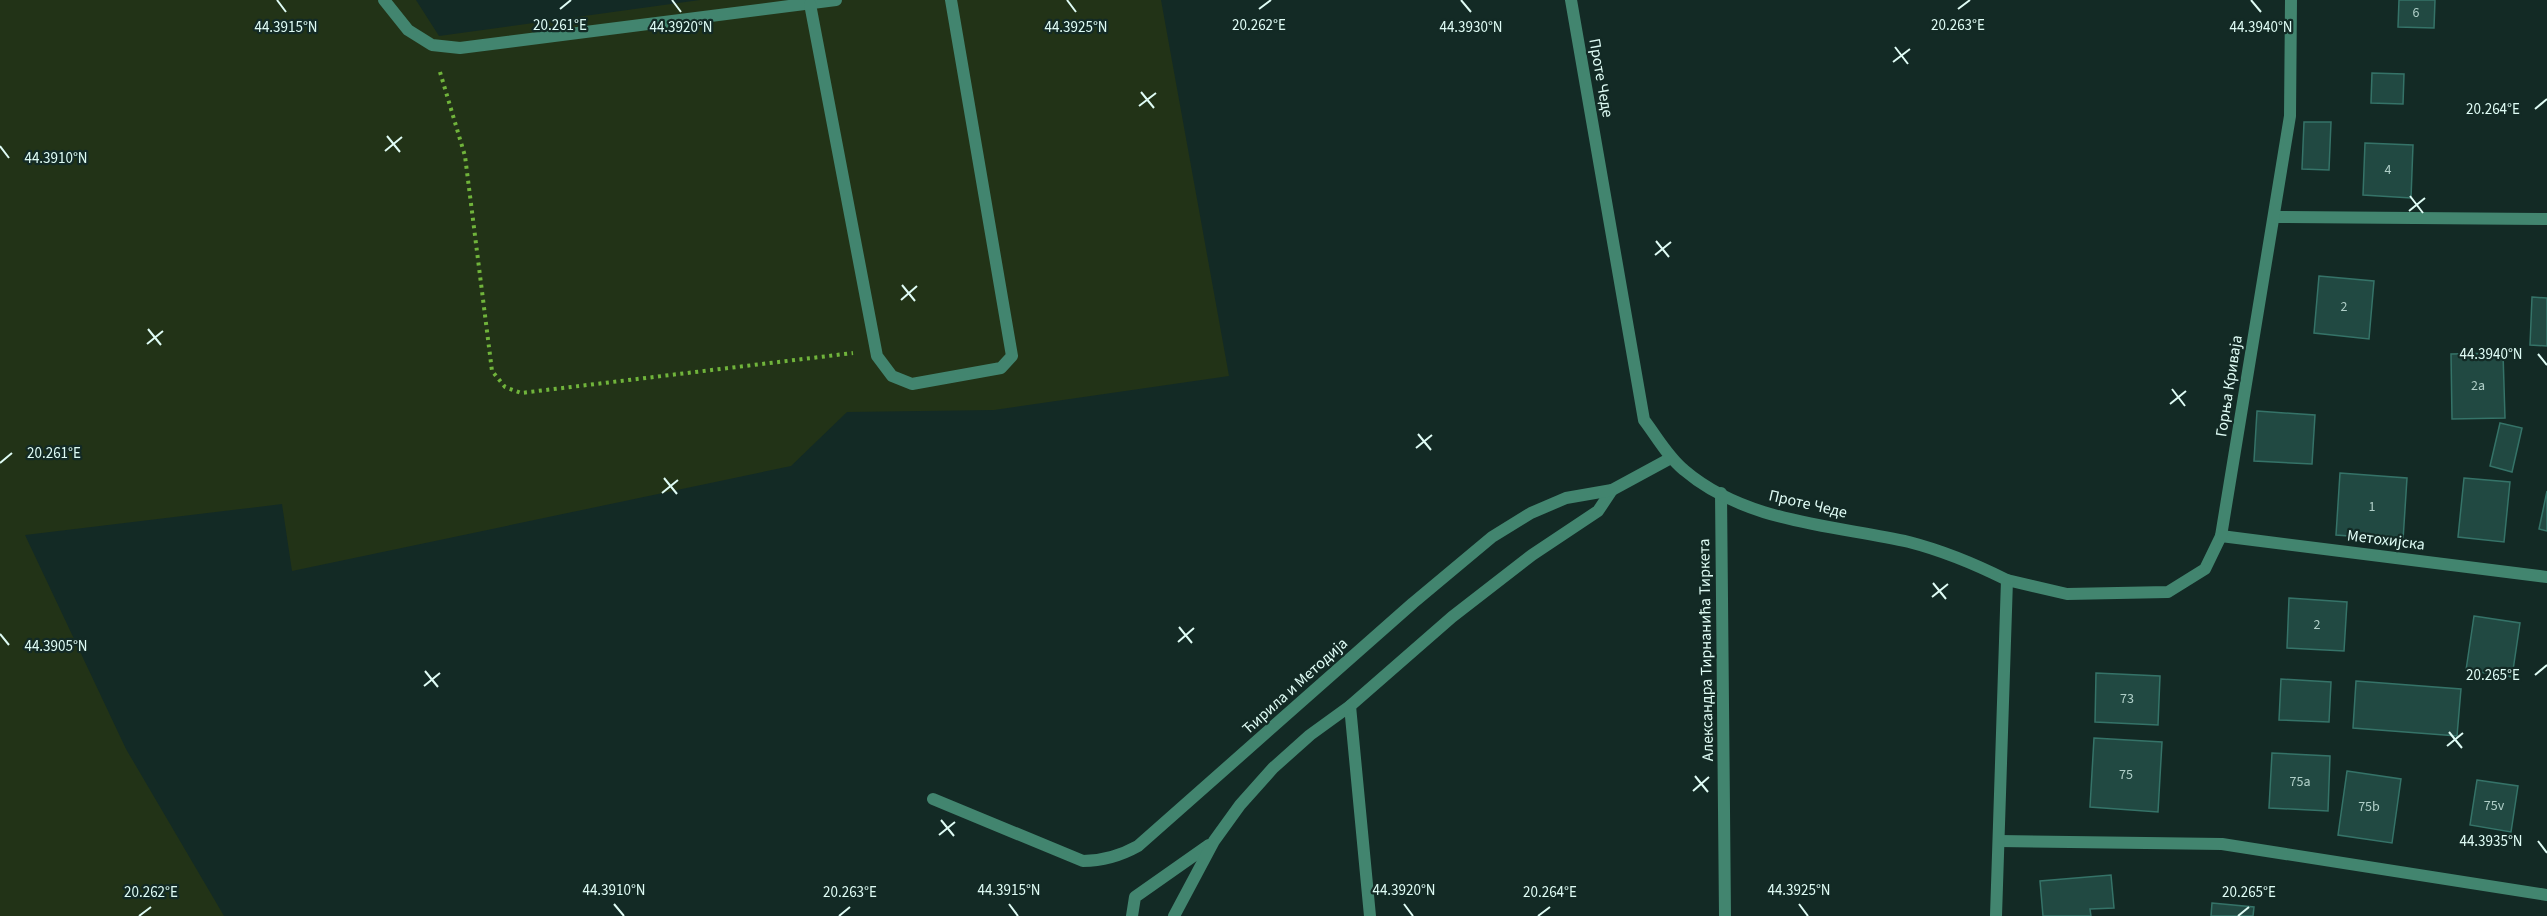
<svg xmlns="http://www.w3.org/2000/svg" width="2547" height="916" font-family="'Source Sans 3',sans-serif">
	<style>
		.green { fill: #223317 }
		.building { fill: #214942; stroke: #357368; stroke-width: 1.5 }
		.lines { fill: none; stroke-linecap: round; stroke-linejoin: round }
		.path { stroke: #70b43b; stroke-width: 4; stroke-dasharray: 3 4.5; stroke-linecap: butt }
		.service { stroke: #42856f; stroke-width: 12 }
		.minor { stroke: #42856f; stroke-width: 12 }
		.tertiary { stroke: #42856f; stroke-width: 12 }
		.ticks { fill: none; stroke: #dffcf5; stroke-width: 2 }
		.labels { text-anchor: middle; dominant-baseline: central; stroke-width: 4.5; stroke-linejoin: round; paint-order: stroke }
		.number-label { font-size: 14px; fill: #b0cfc8 }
		.street-label { font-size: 16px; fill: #dffcf5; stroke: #132a25 }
		.ticks-label { font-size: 15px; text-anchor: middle; fill: #dffcf5; stroke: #132a25; stroke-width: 4.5; stroke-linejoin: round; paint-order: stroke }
	</style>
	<rect width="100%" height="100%" fill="#132a25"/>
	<polygon class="green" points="0,0 416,0 439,36 700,0 1161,0 1229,376 994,410 847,412 791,466 292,571 282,504 25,535 126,749 224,916 0,916"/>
	<g class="building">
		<polygon points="2399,0 2435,0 2434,28 2398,27"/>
		<polygon points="2372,73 2404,74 2403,104 2371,103"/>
		<polygon points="2304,122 2331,122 2329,170 2302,169"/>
		<polygon points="2365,143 2413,145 2411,198 2363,195"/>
		<polygon points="2319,276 2374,281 2369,339 2314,333"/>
		<polygon points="2532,297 2547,298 2547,346 2530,345"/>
		<polygon points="2503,353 2505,418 2452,419 2451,354"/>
		<polygon points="2257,411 2315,415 2312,464 2254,461"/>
		<polygon points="2500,423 2522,428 2512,472 2490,466"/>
		<polygon points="2340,473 2407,478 2403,540 2336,535"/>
		<polygon points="2464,478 2510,482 2504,542 2458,537"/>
		<polygon points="2547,491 2547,531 2539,529"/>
		<polygon points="2289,598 2347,602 2344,651 2287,648"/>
		<polygon points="2474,616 2520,623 2512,677 2466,670"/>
		<polygon points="2096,673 2160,676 2158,725 2095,722"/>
		<polygon points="2281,679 2331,682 2329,722 2279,720"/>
		<polygon points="2356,681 2461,689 2457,736 2353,728"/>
		<polygon points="2094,738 2162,742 2158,812 2090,807"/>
		<polygon points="2272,753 2330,756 2328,811 2269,808"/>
		<polygon points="2347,771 2401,779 2392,843 2338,835"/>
		<polygon points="2477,780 2518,786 2511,832 2470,825"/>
		<polygon points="2111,875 2114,908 2090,909 2091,916 2043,916 2040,881"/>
		<polygon points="2212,903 2254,907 2253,916 2211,916"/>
	</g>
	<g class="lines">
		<polyline class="path" points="440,72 465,156 492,371 505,387 521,393 853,353"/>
		<g class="service">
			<polyline points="384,0 408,30 432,45 460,48 836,0"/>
			<polyline points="810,4 877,356 892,376 912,384 1001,368 1012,356 951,0"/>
			<polyline points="1350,706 1370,916"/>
			<polyline points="1999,841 2222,844 2547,895"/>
			<polyline points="1132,916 1135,897 1209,845"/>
			<polyline points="1174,916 1214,841 1240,805 1273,768 1310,735 1350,706 1452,617 1532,555 1598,511 1612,490"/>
		</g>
		<g class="minor">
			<polyline points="2274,217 2547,219"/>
			<polyline points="1721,493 1725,916"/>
			<polyline points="2221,536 2547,577"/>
			<polyline points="2007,580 2067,594 2168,592 2205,569 2221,536 2290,116 2291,0"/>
			<path d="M933,799l150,62c21,0 37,-5 55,-15l275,-243 79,-66 39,-24 35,-15 46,-8 59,-32"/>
		</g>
		<path class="tertiary" d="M1571,0l73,420c13,17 24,37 40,50 62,53 149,55 225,72 35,9 66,22 98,38l-11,336"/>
	</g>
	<path class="ticks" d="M277,0l9,12M672,0l9,12M1067,0l9,12M1461,0l10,12M2251,0l10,12M560,9l11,-9M1259,9l12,-9M1958,9l12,-9M1895,47l13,17M1893,62l17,-13M1141,92l13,16M1139,106l17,-13M2535,109l12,-10M387,136l13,16M0,146l9,12M385,151l17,-14M2410,196l13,17M2409,211l16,-13M1656,241l13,16M1655,255l16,-13M902,285l13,16M901,300l16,-14M148,329l13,16M147,344l16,-13M2538,354l9,11M2172,389l13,17M2170,404l16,-13M1418,434l13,16M1416,448l16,-13M0,463l12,-10M664,478l13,16M662,493l16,-13M1933,583l13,16M1932,597l16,-13M1179,627l13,16M0,634l9,11M1178,642l16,-14M425,671l13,16M2535,675l12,-10M424,686l16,-13M2449,732l13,16M2447,746l16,-13M1695,776l13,16M1693,791l16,-14M941,820l13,16M939,835l16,-13M2538,841l9,12M614,904l10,12M1009,904l9,12M1404,904l9,12M1799,904l9,12M139,916l12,-9M839,916l11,-9M1538,916l12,-9M2238,916l11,-9"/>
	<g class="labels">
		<g class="number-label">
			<text x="2416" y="13">6</text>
			<text x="2388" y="170">4</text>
			<text x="2344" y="307">2</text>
			<text x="2478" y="386">2a</text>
			<text x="2372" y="507">1</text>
			<text x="2317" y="625">2</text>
			<text x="2127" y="699">73</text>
			<text x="2126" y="775">75</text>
			<text x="2300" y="782">75a</text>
			<text x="2494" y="806">75v</text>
			<text x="2369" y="807">75b</text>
		</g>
		<g class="street-label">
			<text transform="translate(1601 78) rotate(80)">Проте Чеде</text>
			<text transform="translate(2229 386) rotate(-81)">Горња Криваја</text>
			<text transform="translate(1808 504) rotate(13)">Проте Чеде</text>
			<text transform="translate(2386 540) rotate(7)">Метохијска</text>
			<text transform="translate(1706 650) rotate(-91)">Александра Тирнанића Тиркета</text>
			<text transform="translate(1295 686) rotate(-42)">Ћирила и Методија</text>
		</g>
	</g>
	<g class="ticks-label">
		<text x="560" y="30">20.261°E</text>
		<text x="1259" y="30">20.262°E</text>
		<text x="1958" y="30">20.263°E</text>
		<text x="286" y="32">44.3915°N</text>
		<text x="681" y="32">44.3920°N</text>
		<text x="1076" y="32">44.3925°N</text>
		<text x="1471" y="32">44.3930°N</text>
		<text x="2261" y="32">44.3940°N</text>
		<text x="2493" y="114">20.264°E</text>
		<text x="56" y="163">44.3910°N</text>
		<text x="2491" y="359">44.3940°N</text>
		<text x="54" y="458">20.261°E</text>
		<text x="56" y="651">44.3905°N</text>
		<text x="2493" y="680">20.265°E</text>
		<text x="2491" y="846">44.3935°N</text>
		<text x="614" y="895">44.3910°N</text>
		<text x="1009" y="895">44.3915°N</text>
		<text x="1404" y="895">44.3920°N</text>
		<text x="1799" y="895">44.3925°N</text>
		<text x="151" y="897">20.262°E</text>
		<text x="850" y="897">20.263°E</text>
		<text x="1550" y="897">20.264°E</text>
		<text x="2249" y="897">20.265°E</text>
	</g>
</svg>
